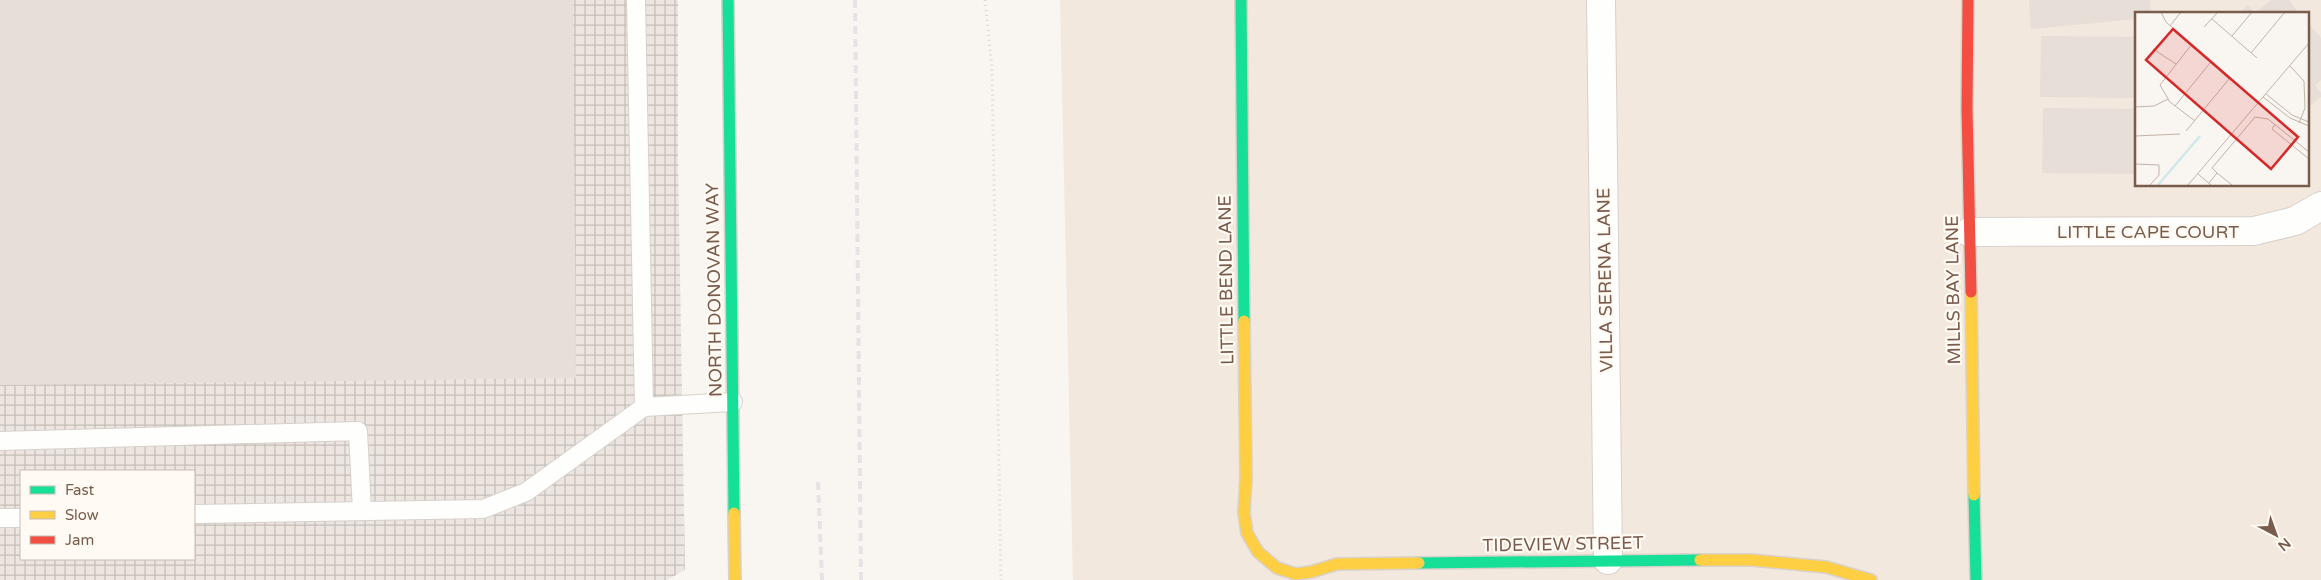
<svg xmlns="http://www.w3.org/2000/svg" width="2321" height="580" font-family="'Varela Round',sans-serif">
	<style>
		.residential { fill: #f2e8de; fill-rule: evenodd }
		.industrial { fill: url(#industrial-grid); fill-rule: evenodd }
		.building { fill: #e6ded7 }
		.lines { fill: none; stroke-linecap: round; stroke-linejoin: round }
		.lane-casing { stroke: #d7d1cb; stroke-width: 20 }
		.street-casing { stroke: #d7d1cb; stroke-width: 30 }
		.fast-casing { stroke: #d9d2cb; stroke-width: 14 }
		.slow-casing { stroke: #d9d2cb; stroke-width: 14 }
		.jam-casing { stroke: #d9d2cb; stroke-width: 14 }
		.path { stroke: #dcd5d0; stroke-width: 3; stroke-dasharray: 1 4; stroke-linecap: butt }
		.lane { stroke: #fefefd; stroke-width: 18 }
		.street { stroke: #fefefd; stroke-width: 28 }
		.fast { stroke: #16e098; stroke-width: 11 }
		.slow { stroke: #ffcf43; stroke-width: 11 }
		.jam { stroke: #f24e42; stroke-width: 11 }
		.rail { stroke: #e6e3e7; stroke-width: 4; stroke-dasharray: 8 5; stroke-linecap: butt }
		.labels { text-anchor: middle; dominant-baseline: central; stroke-width: 4.5; stroke-linejoin: round; paint-order: stroke }
		.street-label { font-size: 18px; fill: #7a5c4d; stroke: #fffaf3 }
		.inset-river { fill: none; stroke: #d0e8ea; stroke-width: 2.5 }
		.inset-road { fill: none; stroke: #c2b3aa; stroke-width: 1 }
		.view { fill: #d62828; fill-opacity: 0.15; stroke: #d62828; stroke-width: 2.5 }
		.inset-edge { fill: none; stroke: #7a5c4d; stroke-width: 2.5 }
	</style>
	<defs>
		<pattern id="industrial-grid" width="8" height="8" patternUnits="userSpaceOnUse" patternTransform="scale(1.25)"><rect width="8" height="8" fill="#ede5e0"/><path d="M0 4h8M4 0v8" fill="none" stroke="#c5bdb8"/></pattern>
	</defs>
	<rect width="100%" height="100%" fill="#f9f5f0"/>
	<path class="residential" d="M1060,0h1261v580h-1248zM2136,14h171v171h-171z"/>
	<path class="industrial" d="M0,0h678v158l7,412 -18,10h-667zM21,471h173v88h-173z"/>
	<g class="building">
		<polygon points="0,0 573,0 576,378 0,385"/>
		<polygon points="2029,0 2150,0 2151,14 2136,14 2136,19 2031,29"/>
		<polygon points="2271,0 2289,0 2300,14 2238,14 2248,5 2255,13"/>
		<polygon points="2307,22 2321,38 2321,80 2315,85 2321,93 2321,97 2307,108"/>
		<polygon points="2041,36 2136,37 2136,98 2040,97"/>
		<polygon points="2043,108 2136,109 2136,174 2042,173"/>
	</g>
	<g class="lines">
		<defs>
			<g id="lane">
				<polyline points="644,407 733,402"/>
				<polyline points="0,441 358,431 362,511"/>
				<polyline points="194,514 483,509 526,492 644,407 636,0"/>
				<polyline points="0,518 21,518"/>
			</g>
			<g id="street">
				<polyline points="1601,0 1608,560"/>
				<polyline points="1969,232 2254,231 2295,221 2321,206"/>
			</g>
			<g id="fast">
				<polyline points="728,0 734,513"/>
				<polyline points="1241,0 1244,321"/>
				<polyline points="1974,495 1976,580"/>
				<polyline points="1419,563 1700,560"/>
			</g>
			<g id="slow">
				<polyline points="1971,292 1974,495"/>
				<polyline points="1244,321 1246,478 1244,513 1247,533 1258,552 1277,568 1296,574 1311,572 1337,564 1419,563"/>
				<polyline points="734,513 735,580"/>
				<polyline points="1700,560 1751,560 1826,567 1871,580"/>
			</g>
			<polyline id="jam" points="1968,0 1967,108 1971,292"/>
		</defs>
		<use href="#lane" class="lane-casing"/>
		<use href="#street" class="street-casing"/>
		<use href="#fast" class="fast-casing"/>
		<use href="#slow" class="slow-casing"/>
		<use href="#jam" class="jam-casing"/>
		<polyline class="path" points="985,0 992,67 1001,580"/>
		<use href="#lane" class="lane"/>
		<use href="#street" class="street"/>
		<use href="#fast" class="fast"/>
		<use href="#slow" class="slow"/>
		<use href="#jam" class="jam"/>
		<g class="rail">
			<polyline points="855,0 861,580"/>
			<polyline points="818,482 822,580"/>
		</g>
	</g>
	<g class="labels">
		<g class="street-label">
			<text x="2148" y="232">LITTLE CAPE COURT</text>
			<text transform="translate(1226 280) rotate(-91)">LITTLE BEND LANE</text>
			<text transform="translate(1605 280) rotate(-91)">VILLA SERENA LANE</text>
			<text transform="translate(714 290) rotate(-91)">NORTH DONOVAN WAY</text>
			<text transform="translate(1953 290) rotate(-91)">MILLS BAY LANE</text>
			<text transform="translate(1563 544) rotate(-1)">TIDEVIEW STREET</text>
		</g>
	</g>
	<g transform="translate(2135 12)">
		<rect width="174" height="174" fill="#f9f5f0"/>
		<path class="inset-river" d="M23,173l42,-49"/>
		<path class="inset-road" d="M26,0l5,10 63,57 -43,52M77,7l45,39M35,14l11,-14M69,15l14,-15M97,24l20,-24M57,32l-32,41 10,17 25,19M18,37l23,15M116,41l34,-41M155,54l14,15 1,27 -6,15M131,82l26,21 17,7M128,85l27,21 19,8M40,94l35,-43M0,95l19,-1 14,-7M140,112l-3,5 37,30M0,124l45,-2M0,152l24,1v10l-9,10M82,161l-5,-5 43,-51 13,2 41,33M63,162l13,11M74,171l8,-10 15,12M53,173l121,-142"/>
		<path class="view" d="M38,17l125,108 -27,32 -125,-109z"/>
		<rect width="174" height="174" class="inset-edge"/>
	</g>
	<rect x="20" y="470" width="175" height="90" fill="#fffaf3" stroke="#cabbb1"/>
	<rect x="30" y="486" width="25" height="8" fill="#16e098" stroke="#cabbb1"/>
	<text x="65" y="495" font-size="15" fill="#7a5c4d">Fast</text>
	<rect x="30" y="511" width="25" height="8" fill="#ffcf43" stroke="#cabbb1"/>
	<text x="65" y="520" font-size="15" fill="#7a5c4d">Slow</text>
	<rect x="30" y="536" width="25" height="8" fill="#f24e42" stroke="#cabbb1"/>
	<text x="65" y="545" font-size="15" fill="#7a5c4d">Jam</text>
	<g transform="translate(2276 535) rotate(139)" stroke="#fffaf3" stroke-width="4" paint-order="stroke">
	<path d="M0-4L9 19L0 12L-9 19Z" fill="#7a5c4d"/>
	<text y="-8" font-size="14" font-weight="bold" text-anchor="middle" fill="#7a5c4d">N</text>
	</g>
</svg>
